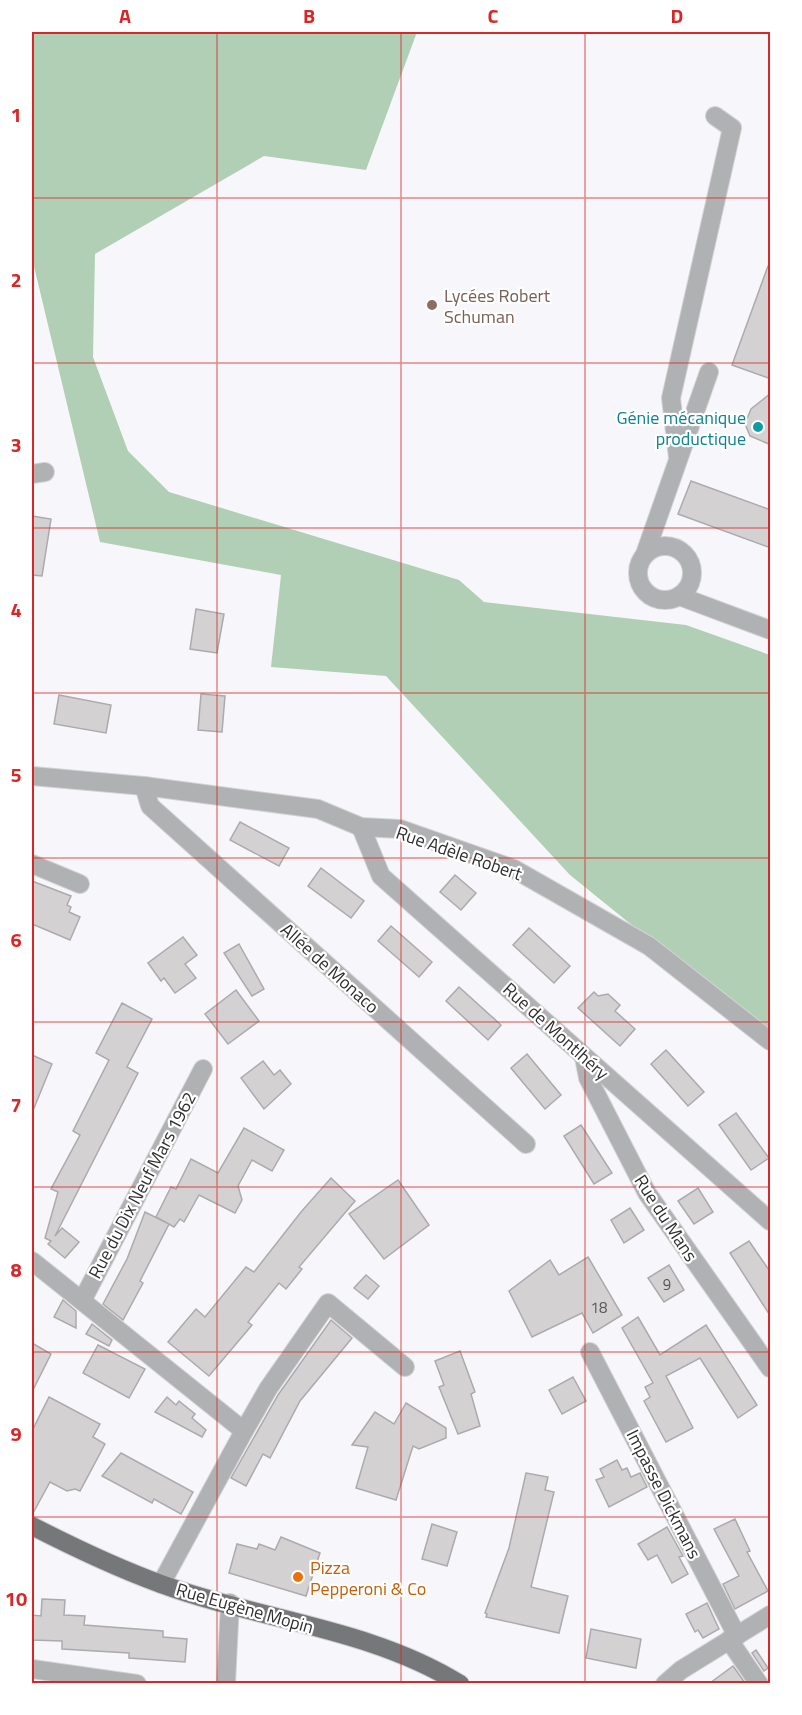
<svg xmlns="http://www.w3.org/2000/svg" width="802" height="1715" font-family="'Titillium Web',sans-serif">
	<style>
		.forest { fill: #b1cfb4 }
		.building { fill: #d4d1d3; stroke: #adaaad; stroke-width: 1.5 }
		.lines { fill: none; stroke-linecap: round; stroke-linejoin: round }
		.minor-casing { stroke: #d3d3d6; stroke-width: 20 }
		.major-casing { stroke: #d3d3d6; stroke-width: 20 }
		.minor { stroke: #b0b1b3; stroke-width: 18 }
		.major { stroke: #757779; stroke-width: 18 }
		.grid { fill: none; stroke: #d62828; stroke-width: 1.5; stroke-opacity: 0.55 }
		.education-dot { fill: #8d6e63; stroke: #fff; stroke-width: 2 }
		.culture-dot { fill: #0f9aa8; stroke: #fff; stroke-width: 2 }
		.food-dot { fill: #e8710a; stroke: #fff; stroke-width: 2 }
		.labels { text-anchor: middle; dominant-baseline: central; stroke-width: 4.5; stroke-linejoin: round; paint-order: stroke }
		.number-label { font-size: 15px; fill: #585758 }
		.education-label { font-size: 18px; fill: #785e54; stroke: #fff; text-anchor: start }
		.culture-label { font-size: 18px; fill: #0d838f; stroke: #fff; text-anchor: end }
		.street-label { font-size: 18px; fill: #2e2e2f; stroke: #fff }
		.food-label { font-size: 18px; fill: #c56008; stroke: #fff; text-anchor: start }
		.neatline { fill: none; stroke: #d62828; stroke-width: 2 }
		.grid-label { font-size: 20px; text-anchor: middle; font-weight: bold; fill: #d62828 }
	</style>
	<rect width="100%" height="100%" fill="#f7f7fb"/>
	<polygon class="forest" points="32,32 417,32 366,170 264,156 95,254 93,357 128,451 169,492 459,580 484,602 686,625 770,655 770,1037 570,875 386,676 271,667 281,575 100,542 32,258"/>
	<g class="building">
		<polygon points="768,266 771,266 771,379 732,365"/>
		<polygon points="771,393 771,445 750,436 745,424 751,409"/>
		<polygon points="691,481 771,510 771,548 678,514"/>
		<polygon points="32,516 51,519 42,576 32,575"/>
		<polygon points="196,609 224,614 217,653 190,649"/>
		<polygon points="201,694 225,696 222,732 198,730"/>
		<polygon points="59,695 111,705 106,733 54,724"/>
		<polygon points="240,822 289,848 279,866 230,840"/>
		<polygon points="321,868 364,901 351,918 308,886"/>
		<polygon points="455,875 476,893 461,910 440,892"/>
		<polygon points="32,881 71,896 67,905 71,907 69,912 80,917 70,940 32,924"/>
		<polygon points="391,926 432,962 419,977 378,941"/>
		<polygon points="529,928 570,966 554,983 513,945"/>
		<polygon points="183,937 197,955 185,964 196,978 175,993 164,978 161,981 148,963"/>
		<polygon points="239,944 264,989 252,996 224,953"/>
		<polygon points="459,987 501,1025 488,1040 446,1001"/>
		<polygon points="236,990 259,1021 228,1044 205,1014"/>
		<polygon points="594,992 598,996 608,994 620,1005 615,1011 635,1029 620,1046 578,1008"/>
		<polygon points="122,1003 152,1019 127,1067 138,1073 55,1236 62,1228 79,1242 65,1258 48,1244 51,1241 45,1238 58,1192 51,1189 80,1135 73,1131 109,1060 96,1053"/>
		<polygon points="666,1050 704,1092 688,1106 651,1064"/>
		<polygon points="527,1054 561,1095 545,1109 511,1068"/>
		<polygon points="32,1055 52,1064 32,1113"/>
		<polygon points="263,1061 274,1075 280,1070 291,1084 264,1109 241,1078"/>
		<polygon points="736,1113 769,1158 751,1170 719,1125"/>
		<polygon points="581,1125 612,1173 594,1184 564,1136"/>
		<polygon points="244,1128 284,1150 272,1171 252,1160 238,1186 242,1200 235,1213 199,1195 184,1222 180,1219 174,1227 156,1217 171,1187 176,1189 191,1159 218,1173"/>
		<polygon points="331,1178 355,1201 299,1267 302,1269 286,1289 279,1283 248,1322 252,1325 209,1376 168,1342 196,1309 205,1317 246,1267 254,1272 301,1212"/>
		<polygon points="398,1180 429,1225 384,1259 349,1214"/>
		<polygon points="698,1188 713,1212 694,1224 678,1201"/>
		<polygon points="630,1208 644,1230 624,1243 611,1220"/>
		<polygon points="145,1212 169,1224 140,1281 143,1283 123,1320 103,1304 127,1259"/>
		<polygon points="749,1241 771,1273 771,1317 730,1253"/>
		<polygon points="588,1257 622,1315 593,1333 582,1313 532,1337 509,1291 550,1260 559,1275"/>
		<polygon points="669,1265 684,1290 664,1302 648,1278"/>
		<polygon points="366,1275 379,1286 368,1299 354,1288"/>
		<polygon points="63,1300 76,1311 76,1328 54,1317"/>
		<polygon points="638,1317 660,1355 706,1325 757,1405 738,1418 700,1358 666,1376 693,1428 666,1442 644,1401 650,1397 645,1387 653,1383 622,1328"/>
		<polygon points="331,1320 352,1338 300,1401 270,1458 263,1454 246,1486 231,1478 278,1395"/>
		<polygon points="92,1324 112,1340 109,1346 86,1334"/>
		<polygon points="32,1343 51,1354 32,1392"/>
		<polygon points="98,1345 145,1369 129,1398 83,1373"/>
		<polygon points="460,1351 475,1392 471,1394 480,1426 458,1434 439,1387 444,1385 435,1361"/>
		<polygon points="573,1377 586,1401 562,1414 549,1390"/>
		<polygon points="49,1397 100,1424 93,1437 105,1444 80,1491 75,1489 67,1491 50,1482 32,1515 32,1431"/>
		<polygon points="167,1397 176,1405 179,1401 195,1414 192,1418 206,1430 202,1437 155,1412"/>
		<polygon points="406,1403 446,1428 446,1438 419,1449 413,1446 396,1500 356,1488 368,1447 352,1445 375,1412 394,1424"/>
		<polygon points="121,1453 193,1492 181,1514 154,1499 152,1503 102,1476"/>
		<polygon points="617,1460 622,1470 627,1468 631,1477 640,1473 647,1487 609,1507 596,1480 604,1477 600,1469"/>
		<polygon points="526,1473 548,1477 545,1490 554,1492 531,1587 568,1596 559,1633 486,1617 487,1614 485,1613 509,1548"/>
		<polygon points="735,1519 750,1551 747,1552 768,1591 735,1609 723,1584 739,1576 714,1529"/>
		<polygon points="432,1524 457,1532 447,1566 422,1559"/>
		<polygon points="667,1527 683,1556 679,1557 688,1574 672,1583 657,1555 648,1560 638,1544"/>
		<polygon points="281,1537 320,1553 306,1596 229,1573 237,1544 257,1549 259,1544 275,1550"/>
		<polygon points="42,1599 65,1600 64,1615 85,1616 84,1625 163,1631 163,1637 187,1639 185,1662 129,1658 129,1653 62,1649 62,1641 32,1640 32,1615 41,1616"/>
		<polygon points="707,1603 719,1629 703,1638 698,1630 695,1632 686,1614"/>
		<polygon points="591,1629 641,1639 636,1668 586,1658"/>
		<polygon points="756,1650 768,1668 764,1671 752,1653"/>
		<polygon points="733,1666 745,1683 710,1683"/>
	</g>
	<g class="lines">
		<defs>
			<g id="minor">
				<polyline points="678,458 671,398 732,128 715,116"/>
				<polyline points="32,474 45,472"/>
				<circle cx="665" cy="573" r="27"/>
				<polyline points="645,554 709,372"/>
				<polyline points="679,596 770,630"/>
				<polyline points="32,776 144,786 318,809 361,827 400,829 514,869 649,946 770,1041"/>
				<polyline points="144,786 150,806 526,1144"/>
				<polyline points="361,827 381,876 770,1221"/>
				<polyline points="32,864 80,884"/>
				<polyline points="584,1057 588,1078 647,1193 770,1368"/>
				<polyline points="32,1261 82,1301"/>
				<polyline points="590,1352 737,1636"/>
				<polyline points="244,1431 268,1389 328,1303 405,1367"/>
				<polyline points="161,1584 244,1431 82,1301 203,1069"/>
				<polyline points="729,1640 759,1684"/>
				<polyline points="32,1669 137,1684"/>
				<polyline points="226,1684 230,1603"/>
				<polyline points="665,1684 681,1670 770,1615"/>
			</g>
			<path id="major" d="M32,1526c41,21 85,42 129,58 98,36 209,44 299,100"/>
		</defs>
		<use href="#minor" class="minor-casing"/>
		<use href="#major" class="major-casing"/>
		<use href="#minor" class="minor"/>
		<use href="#major" class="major"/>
	</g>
	<path class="grid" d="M217,32v1652M401,32v1652M585,32v1652M32,198h738M32,363h738M32,528h738M32,693h738M32,858h738M32,1022h738M32,1187h738M32,1352h738M32,1517h738"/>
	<circle class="education-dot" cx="432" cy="305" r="6"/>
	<circle class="culture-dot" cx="758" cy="427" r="6"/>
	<circle class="food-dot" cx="298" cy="1577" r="6"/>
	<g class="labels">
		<g class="number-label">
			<text x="667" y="1284">9</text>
			<text x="599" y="1307">18</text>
		</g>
		<g class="education-label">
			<text x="444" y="295">Lycées Robert<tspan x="444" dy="21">Schuman</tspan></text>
		</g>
		<g class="culture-label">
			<text x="746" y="417">Génie mécanique<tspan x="746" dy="21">productique</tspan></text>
		</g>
		<g class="street-label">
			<text transform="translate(459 853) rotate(19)">Rue Adèle Robert</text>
			<text transform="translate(330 968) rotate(42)">Allée de Monaco</text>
			<text transform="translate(556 1031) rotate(42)">Rue de Montlhéry</text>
			<text transform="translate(142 1185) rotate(-62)">Rue du Dix Neuf Mars 1962</text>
			<text transform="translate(666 1218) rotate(57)">Rue du Mans</text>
			<text transform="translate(664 1494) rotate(63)">Impasse Dickmans</text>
			<text transform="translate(245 1608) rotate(16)">Rue Eugène Mopin</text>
		</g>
		<g class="food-label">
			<text x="310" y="1567">Pizza<tspan x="310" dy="21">Pepperoni &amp; Co</tspan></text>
		</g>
	</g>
	<rect width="802" height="1715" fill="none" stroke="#ffffff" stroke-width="66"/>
	<rect x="33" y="33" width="736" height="1649" class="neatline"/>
	<g class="grid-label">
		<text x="125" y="23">A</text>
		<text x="309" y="23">B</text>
		<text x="493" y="23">C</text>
		<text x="677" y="23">D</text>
		<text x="16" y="122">1</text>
		<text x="16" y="287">2</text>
		<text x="16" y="452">3</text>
		<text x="16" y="617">4</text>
		<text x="16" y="782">5</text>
		<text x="16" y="947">6</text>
		<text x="16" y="1112">7</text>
		<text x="16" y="1277">8</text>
		<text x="16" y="1441">9</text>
		<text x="16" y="1606">10</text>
	</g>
</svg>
